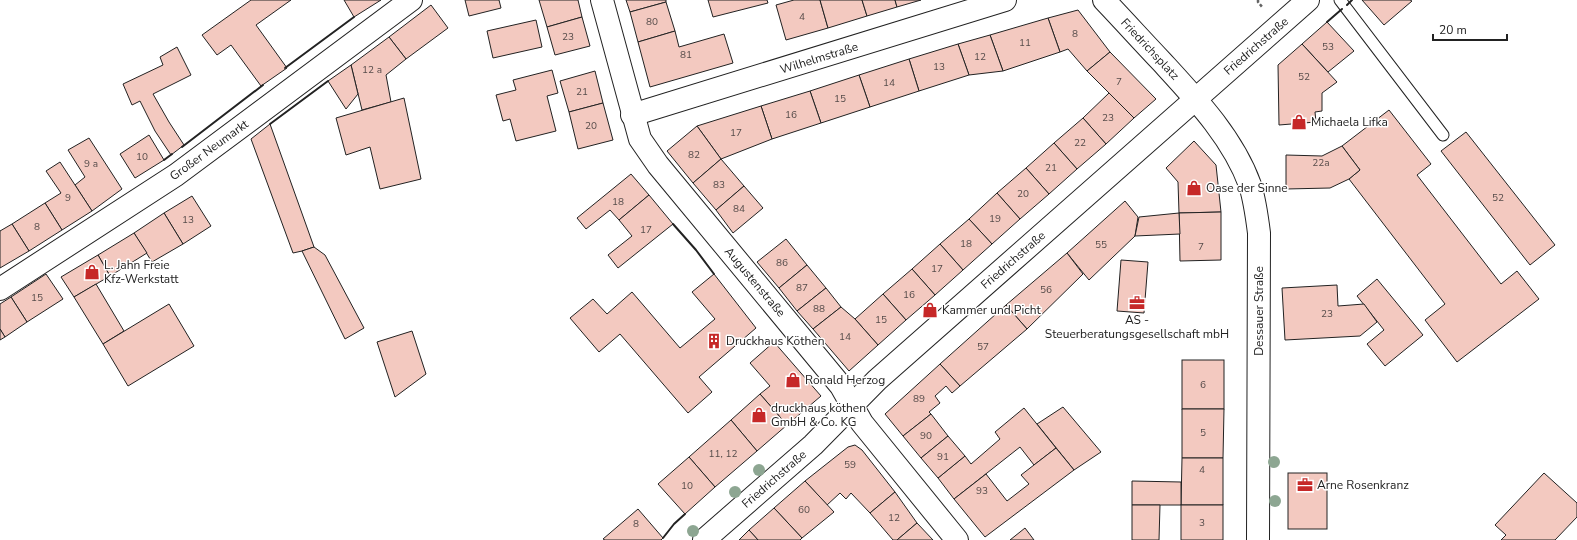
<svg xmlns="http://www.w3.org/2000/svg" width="1577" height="540" font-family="'Nunito Sans',sans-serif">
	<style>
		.building { fill: #f3c9c0; stroke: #222 }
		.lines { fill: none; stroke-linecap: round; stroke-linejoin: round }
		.service-casing { stroke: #222; stroke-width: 13 }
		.minor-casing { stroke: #222; stroke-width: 24 }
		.path { stroke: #646464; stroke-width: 2.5; stroke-dasharray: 3 2; stroke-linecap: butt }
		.service { stroke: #fff; stroke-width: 11 }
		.minor { stroke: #fff; stroke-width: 22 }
		.wall { stroke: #222; stroke-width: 2 }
		.tree { fill: #8da692 }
		.labels { text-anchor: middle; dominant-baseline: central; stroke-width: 3; stroke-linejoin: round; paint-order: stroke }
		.number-label { font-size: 10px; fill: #564c4a }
		.street-label { font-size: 12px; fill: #222; stroke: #fff }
		.poi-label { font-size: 12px; fill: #222; stroke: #fff; text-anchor: start }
	</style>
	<rect width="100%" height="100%" fill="#fff"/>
	<g class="building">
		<polygon points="251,0 291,0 256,25 287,68 261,86 231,45 217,55 202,35"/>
		<polygon points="344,0 381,0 354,17"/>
		<polygon points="465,0 499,0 501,8 469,16"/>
		<polygon points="539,0 578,0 582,17 547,27"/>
		<polygon points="626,0 666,0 666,2 630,12"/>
		<polygon points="708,0 767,0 768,3 713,17"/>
		<polygon points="794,0 820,0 828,28 786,40 776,5"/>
		<polygon points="820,0 862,0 867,16 828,28"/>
		<polygon points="862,0 895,0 897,7 867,16"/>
		<polygon points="895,0 921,0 897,7"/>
		<polygon points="1362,0 1410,0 1412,1 1384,25"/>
		<polygon points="666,2 675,31 638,42 630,12"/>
		<polygon points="431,5 448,28 406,59 389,37"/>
		<polygon points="1078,10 1110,52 1087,71 1068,49 1060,52 1048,18"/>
		<polygon points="582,17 590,46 555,55 547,27"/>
		<polygon points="1048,18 1060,52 1003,71 990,35"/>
		<polygon points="536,20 542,47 493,58 487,31"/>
		<polygon points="1327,22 1354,51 1328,72 1302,44"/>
		<polygon points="675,31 679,47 724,34 733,63 650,87 638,42"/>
		<polygon points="990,35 1003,71 969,75 958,44"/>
		<polygon points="389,37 406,59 386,75 391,102 362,110 351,65"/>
		<polygon points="958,44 969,75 919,91 909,59"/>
		<polygon points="1302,44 1337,82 1322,93 1322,111 1315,112 1316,122 1279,125 1278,65"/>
		<polygon points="177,47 191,75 153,94 169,122 184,145 171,155 155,131 140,101 132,105 123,84 163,65 160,57"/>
		<polygon points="1110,52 1156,99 1134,118 1087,71"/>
		<polygon points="909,59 919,91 870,107 859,75"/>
		<polygon points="351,65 358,94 346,109 328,81"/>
		<polygon points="552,70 558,93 547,96 556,131 516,141 510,119 503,121 496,95 516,90 513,80"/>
		<polygon points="595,71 603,103 569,112 560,81"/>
		<polygon points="859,75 870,107 821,123 810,91"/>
		<polygon points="810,91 821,123 772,139 761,106"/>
		<polygon points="1109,93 1134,118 1106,144 1083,118"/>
		<polygon points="404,98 421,179 380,189 370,147 346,155 336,118"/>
		<polygon points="603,103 613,140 578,149 569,112"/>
		<polygon points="761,106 772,139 721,159 697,126"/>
		<polygon points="1389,110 1431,164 1417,175 1501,284 1517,271 1539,299 1457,362 1425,320 1445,304 1349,179 1360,170 1342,146"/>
		<polygon points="1083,118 1106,144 1077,169 1054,143"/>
		<polygon points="270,124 314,247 302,251 293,253 251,139"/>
		<polygon points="697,126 721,159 693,183 667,151"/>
		<polygon points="1466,132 1555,245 1530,265 1441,151"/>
		<polygon points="149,135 164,160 135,178 120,154"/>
		<polygon points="89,138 122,189 92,211 75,185 85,177 68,150"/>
		<polygon points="1194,141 1216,165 1221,212 1179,213 1178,182 1166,168"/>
		<polygon points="1054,143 1077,169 1049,194 1026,168"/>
		<polygon points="1342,146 1360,170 1349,179 1330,188 1286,189 1286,155 1322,156"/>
		<polygon points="721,159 744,186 716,210 693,183"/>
		<polygon points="60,162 92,211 62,230 45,203 61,193 46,171"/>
		<polygon points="1026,168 1049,194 1020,219 997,193"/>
		<polygon points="631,174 649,195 619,220 610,210 586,229 577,218"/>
		<polygon points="744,186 763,208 733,233 716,210"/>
		<polygon points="997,193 1020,219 992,244 969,219"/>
		<polygon points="649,195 673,224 618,268 608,255 632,236 619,220"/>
		<polygon points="192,196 211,226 183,244 164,213"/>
		<polygon points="1125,201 1138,217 1135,236 1089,280 1067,253"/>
		<polygon points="45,203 62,230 29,251 12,224"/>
		<polygon points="1221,212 1221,260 1180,261 1179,213"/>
		<polygon points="164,213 183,244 152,262 134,233"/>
		<polygon points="1179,213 1180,234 1135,236 1139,217"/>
		<polygon points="969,219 992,244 963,270 940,244"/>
		<polygon points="12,224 29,251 0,268 0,231"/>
		<polygon points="134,233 147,253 110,276 98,255"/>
		<polygon points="786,239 807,265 779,288 757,262"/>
		<polygon points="940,244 963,270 935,295 912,269"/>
		<polygon points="314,247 325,255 364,328 345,339 302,251"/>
		<polygon points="1067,253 1083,274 1027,329 1006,305"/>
		<polygon points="98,255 110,276 74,297 61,277"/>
		<polygon points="1121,260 1148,262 1144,313 1117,311"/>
		<polygon points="807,265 826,288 797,311 779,288"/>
		<polygon points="912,269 935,295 906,320 883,294"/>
		<polygon points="46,274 63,299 27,322 11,297"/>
		<polygon points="714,274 756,328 699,377 712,392 688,413 620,334 599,352 570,318 593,299 607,314 632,292 680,348 715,319 692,292"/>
		<polygon points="1377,279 1423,335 1385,366 1367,344 1384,330 1357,296"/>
		<polygon points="96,284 124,331 103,344 74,297"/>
		<polygon points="1337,285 1338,306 1364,304 1377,322 1360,336 1285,340 1282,288"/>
		<polygon points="826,288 841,307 813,329 797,311"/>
		<polygon points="883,294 906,320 878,345 855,319"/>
		<polygon points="11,297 27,322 5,337 0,329 0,304"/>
		<polygon points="169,304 194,346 128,386 103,344"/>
		<polygon points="1006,305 1027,329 960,386 940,364"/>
		<polygon points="841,307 855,319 878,345 849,371 813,329"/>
		<polygon points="0,329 5,337 0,340"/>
		<polygon points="412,331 426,374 395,397 377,342"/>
		<polygon points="774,342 821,396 787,425 760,394 770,386 750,363"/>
		<rect x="1182" y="360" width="42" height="49"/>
		<polygon points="940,364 960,386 952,393 946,386 935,396 940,403 929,412 931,414 903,436 885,414"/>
		<polygon points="760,394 787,425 757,451 731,420"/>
		<polygon points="1063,407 1101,452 1074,470 1037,424"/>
		<polygon points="1024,408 1056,448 1034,465 1020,447 954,499 938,478 965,456 971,464 1000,439 995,432"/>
		<polygon points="1182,409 1224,409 1223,458 1182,458"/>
		<polygon points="931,414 948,436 921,458 903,436"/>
		<polygon points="731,420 757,451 715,487 689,457"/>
		<polygon points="948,436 965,456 938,478 921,458"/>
		<polygon points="855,445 862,450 895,492 870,513 851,493 846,499 840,493 827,505 805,481 848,447"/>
		<polygon points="1056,448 1074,470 985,537 954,499 986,474 1007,501 1029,484 1021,475"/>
		<polygon points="689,457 715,487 685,514 658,484"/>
		<polygon points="1182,458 1223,458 1223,505 1181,505"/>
		<rect x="1288" y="473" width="39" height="56"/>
		<polygon points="1544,473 1577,503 1577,517 1555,540 1501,540 1506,535 1495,525"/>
		<polygon points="805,481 834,512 802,538 774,508"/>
		<polygon points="1132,481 1181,482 1181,505 1132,505"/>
		<polygon points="895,492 917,523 897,540 893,540 870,513"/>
		<polygon points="1132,505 1160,505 1159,540 1132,540"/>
		<rect x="1181" y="505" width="42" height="35"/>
		<polygon points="774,508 802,538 800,540 758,540 749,530"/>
		<polygon points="638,509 663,538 661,540 605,540 603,539"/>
		<polygon points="917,523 933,540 897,540"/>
		<polygon points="1025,528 1034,540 1010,540"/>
		<polygon points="749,530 758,540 739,540"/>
	</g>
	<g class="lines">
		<defs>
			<polyline id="service" points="1340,0 1443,135"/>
			<g id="minor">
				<polyline points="602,0 640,139 658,165 841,386 862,423 957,540"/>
				<path d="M1104,0c20,21 39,42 58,62 34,37 71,76 88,123 5,16 7,32 9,48l-1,307"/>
				<polyline points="632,115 1005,0"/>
				<polyline points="0,289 176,175 411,0"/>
				<polyline points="704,540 813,445 877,380 1308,0"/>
			</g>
		</defs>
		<use href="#service" class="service-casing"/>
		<use href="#minor" class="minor-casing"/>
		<polyline class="path" points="1258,0 1258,2 1263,8"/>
		<use href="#service" class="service"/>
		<use href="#minor" class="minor"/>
		<g class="wall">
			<polyline points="1347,5 1352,0"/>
			<polyline points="1327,22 1342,9"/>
			<polyline points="285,68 354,17"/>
			<polyline points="270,124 328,81"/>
			<polyline points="182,147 263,85"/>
			<polyline points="164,160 172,154"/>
			<polyline points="673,224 696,250 714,274"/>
			<polyline points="663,538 674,524 685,514"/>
		</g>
	</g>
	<g class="tree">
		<circle cx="1274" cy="462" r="6"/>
		<circle cx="759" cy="470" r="6"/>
		<circle cx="735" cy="492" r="6"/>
		<circle cx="1275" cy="501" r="6"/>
		<circle cx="693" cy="531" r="6"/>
	</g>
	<defs>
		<symbol id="shop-bare" viewBox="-9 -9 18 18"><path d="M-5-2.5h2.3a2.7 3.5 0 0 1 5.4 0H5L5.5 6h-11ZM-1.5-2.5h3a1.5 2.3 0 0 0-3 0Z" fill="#c62828" stroke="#fff" stroke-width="2.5" paint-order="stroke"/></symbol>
		<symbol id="office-bare" viewBox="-9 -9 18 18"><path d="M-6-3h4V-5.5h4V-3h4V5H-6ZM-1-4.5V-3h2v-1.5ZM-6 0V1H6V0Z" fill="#c62828" stroke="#fff" stroke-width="2.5" paint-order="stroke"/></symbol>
		<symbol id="building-bare" viewBox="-9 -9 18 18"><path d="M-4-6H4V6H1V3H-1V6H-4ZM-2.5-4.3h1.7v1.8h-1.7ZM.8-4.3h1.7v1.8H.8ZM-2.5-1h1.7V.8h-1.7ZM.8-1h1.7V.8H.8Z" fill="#c62828" stroke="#fff" stroke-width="2.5" paint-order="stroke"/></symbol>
	</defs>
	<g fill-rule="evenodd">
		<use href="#shop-bare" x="1288" y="111" width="22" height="22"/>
		<use href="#shop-bare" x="1183" y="177" width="22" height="22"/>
		<use href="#shop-bare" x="81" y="261" width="22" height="22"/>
		<use href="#office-bare" x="1126" y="292" width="22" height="22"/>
		<use href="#shop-bare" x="919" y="299" width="22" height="22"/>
		<use href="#building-bare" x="703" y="330" width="22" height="22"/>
		<use href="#shop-bare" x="782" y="369" width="22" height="22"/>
		<use href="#shop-bare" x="748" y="404" width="22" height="22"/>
		<use href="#office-bare" x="1294" y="474" width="22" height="22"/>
	</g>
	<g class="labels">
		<g class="number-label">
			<text x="802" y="17">4</text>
			<text x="652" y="22">80</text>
			<text x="1075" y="34">8</text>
			<text x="568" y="37">23</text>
			<text x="1025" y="43">11</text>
			<text x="1328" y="47">53</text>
			<text x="686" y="55">81</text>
			<text x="980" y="57">12</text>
			<text x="939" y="67">13</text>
			<text x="372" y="70">12 a</text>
			<text x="1304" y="77">52</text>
			<text x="1119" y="82">7</text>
			<text x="889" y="83">14</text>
			<text x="582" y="92">21</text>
			<text x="840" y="99">15</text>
			<text x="791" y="115">16</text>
			<text x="1108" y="118">23</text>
			<text x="591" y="126">20</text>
			<text x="736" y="133">17</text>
			<text x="1080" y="143">22</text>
			<text x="694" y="155">82</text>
			<text x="142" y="157">10</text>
			<text x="1321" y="163">22a</text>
			<text x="91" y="164">9 a</text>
			<text x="1051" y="168">21</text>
			<text x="719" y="185">83</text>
			<text x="1023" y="194">20</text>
			<text x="68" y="198">9</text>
			<text x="1498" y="198">52</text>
			<text x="618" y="202">18</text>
			<text x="739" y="209">84</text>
			<text x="995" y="219">19</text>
			<text x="188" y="220">13</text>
			<text x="37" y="227">8</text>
			<text x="646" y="230">17</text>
			<text x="966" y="244">18</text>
			<text x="1101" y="245">55</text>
			<text x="1201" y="247">7</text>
			<text x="782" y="263">86</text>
			<text x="937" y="269">17</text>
			<text x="802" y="288">87</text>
			<text x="1046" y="290">56</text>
			<text x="909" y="295">16</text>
			<text x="37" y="298">15</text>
			<text x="819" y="309">88</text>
			<text x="1327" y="314">23</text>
			<text x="881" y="320">15</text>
			<text x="845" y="337">14</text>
			<text x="983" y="347">57</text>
			<text x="1203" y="385">6</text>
			<text x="919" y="399">89</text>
			<text x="1203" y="433">5</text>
			<text x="926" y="436">90</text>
			<text x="723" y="454">11, 12</text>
			<text x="943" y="457">91</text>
			<text x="850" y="465">59</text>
			<text x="1202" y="470">4</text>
			<text x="687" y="486">10</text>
			<text x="982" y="491">93</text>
			<text x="804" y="510">60</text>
			<text x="894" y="518">12</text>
			<text x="1202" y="523">3</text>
			<text x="636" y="524">8</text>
		</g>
		<g class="street-label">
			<text transform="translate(1256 46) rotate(-41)">Friedrichstraße</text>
			<text transform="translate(1150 49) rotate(47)">Friedrichsplatz</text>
			<text transform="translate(819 58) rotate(-17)">Wilhelmstraße</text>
			<text transform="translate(209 150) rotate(-36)">Großer Neumarkt</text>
			<text transform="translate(1013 260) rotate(-41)">Friedrichstraße</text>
			<text transform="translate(755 282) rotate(50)">Augustenstraße</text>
			<text transform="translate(1259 311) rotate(-90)">Dessauer Straße</text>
			<text transform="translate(774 479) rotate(-41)">Friedrichstraße</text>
		</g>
		<g class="poi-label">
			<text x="1311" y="122">Michaela Lifka</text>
			<text x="1206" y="188">Oase der Sinne</text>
			<text x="104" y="265">L. Jahn Freie<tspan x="104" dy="14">Kfz-Werkstatt</tspan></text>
			<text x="942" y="310">Kammer und Picht</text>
			<text x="1137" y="320" text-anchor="middle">AS -<tspan x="1137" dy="14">Steuerberatungsgesellschaft mbH</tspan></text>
			<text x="726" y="341">Druckhaus Köthen</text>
			<text x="805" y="380">Ronald Herzog</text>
			<text x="771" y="408">druckhaus köthen<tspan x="771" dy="14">GmbH &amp; Co. KG</tspan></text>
			<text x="1317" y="485">Arne Rosenkranz</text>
		</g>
	</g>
	<path d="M1433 34v6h74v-6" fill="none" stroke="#222222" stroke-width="2"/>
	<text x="1439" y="34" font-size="12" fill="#222222" stroke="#ffffff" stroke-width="3" paint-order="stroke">20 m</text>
</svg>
